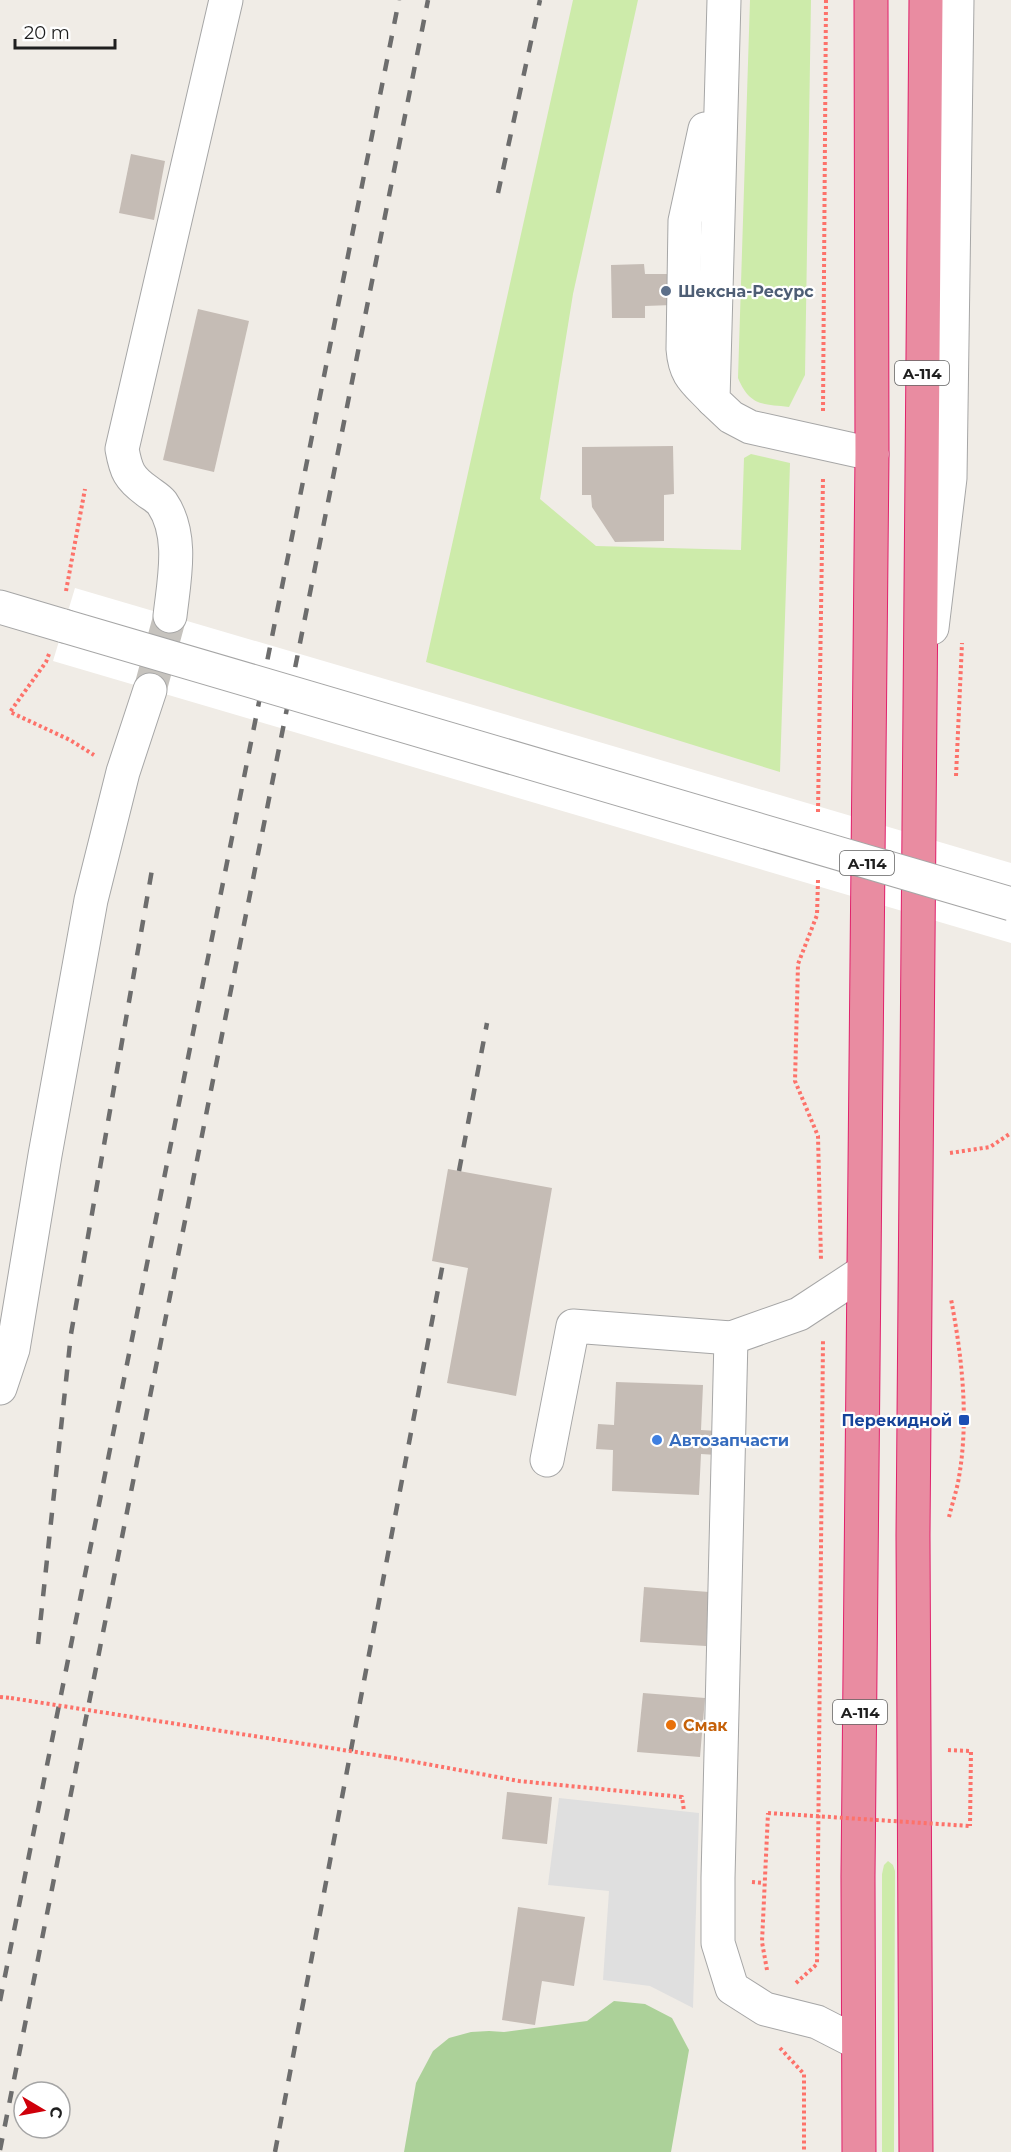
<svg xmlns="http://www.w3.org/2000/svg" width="1011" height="2152" font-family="Montserrat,sans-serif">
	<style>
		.grass { fill: #cdebaa }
		.forest { fill: #acd199 }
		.parking { fill: #dfdfdf }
		.pier { fill: #fff }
		.building { fill: #c5bcb5 }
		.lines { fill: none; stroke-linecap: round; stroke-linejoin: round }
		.minor-tunnel { stroke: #c6c3be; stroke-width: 33; stroke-dasharray: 33 16; stroke-linecap: butt }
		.minor-casing { stroke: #a6a6a6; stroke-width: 35 }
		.highway-casing { stroke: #e0216b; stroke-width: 35 }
		.path { stroke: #fd726a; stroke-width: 4; stroke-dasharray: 3 3; stroke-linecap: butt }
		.minor { stroke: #fff; stroke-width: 33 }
		.highway { stroke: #e98ca1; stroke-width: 33 }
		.rail { stroke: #6d6d6d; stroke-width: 4.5; stroke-dasharray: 12 12; stroke-linecap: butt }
		.minor-bridge-casing { stroke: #a6a6a6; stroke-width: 35; stroke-linecap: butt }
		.path-bridge { stroke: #fd726a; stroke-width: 4; stroke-dasharray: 3 3; stroke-linecap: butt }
		.minor-bridge { stroke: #fff; stroke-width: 33 }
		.service-dot { fill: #5c6f8a; stroke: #fff; stroke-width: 2 }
		.transit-dot { fill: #1a4fb4; stroke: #fff; stroke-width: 2 }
		.shop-dot { fill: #3f7fe0; stroke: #fff; stroke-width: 2 }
		.food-dot { fill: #e8710a; stroke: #fff; stroke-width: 2 }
		.labels { text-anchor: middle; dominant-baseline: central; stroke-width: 4.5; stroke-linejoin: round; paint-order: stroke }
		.shield { fill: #fff; stroke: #626262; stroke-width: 1.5 }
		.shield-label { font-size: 15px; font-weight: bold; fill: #1f1f1f }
		.service-label { font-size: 16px; font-weight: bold; fill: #4e5e75; stroke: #fff; text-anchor: start }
		.transit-label { font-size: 16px; font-weight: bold; fill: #164399; stroke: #fff; text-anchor: end }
		.shop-label { font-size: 16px; font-weight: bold; fill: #366cbe; stroke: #fff; text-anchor: start }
		.food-label { font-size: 16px; font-weight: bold; fill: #c56008; stroke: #fff; text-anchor: start }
	</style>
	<rect width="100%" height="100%" fill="#f0ece6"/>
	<g class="grass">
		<polygon points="573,0 638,0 573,294 540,499 596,546 741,550 744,458 751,454 790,463 780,772 426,662"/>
		<path d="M750,0h61l-6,375 -16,32c-27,-3 -39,-1 -51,-29z"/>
		<polygon points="888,1861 893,1865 895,1871 894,2152 882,2152 882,1874 884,1865"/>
	</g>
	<polygon class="forest" points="614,2001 645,2004 672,2018 689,2050 671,2152 404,2152 416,2083 433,2051 449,2038 471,2032 489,2031 504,2032 587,2021"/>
	<polygon class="parking" points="559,1798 699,1813 693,2008 650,1986 603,1980 609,1891 548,1885"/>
	<polygon class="pier" points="75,588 1011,863 1011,943 53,661"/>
	<g class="building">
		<polygon points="131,154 165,161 154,220 119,213"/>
		<polygon points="644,264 645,274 672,274 672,305 645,306 645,318 612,318 611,265"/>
		<polygon points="198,309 249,321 214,472 163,460"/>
		<polygon points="673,446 674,494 664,495 664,541 615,542 592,507 591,495 582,495 582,447"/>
		<polygon points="448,1169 552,1188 516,1396 447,1383 468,1268 432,1261"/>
		<polygon points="616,1382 703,1385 701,1430 718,1431 717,1455 701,1454 699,1495 612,1491 613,1450 596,1449 598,1424 614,1425"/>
		<polygon points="644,1587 709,1592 706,1646 640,1642"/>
		<polygon points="643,1693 705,1698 700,1757 637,1752"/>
		<polygon points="507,1792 552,1797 547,1844 502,1839"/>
		<polygon points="518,1907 585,1917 574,1986 542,1981 535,2025 502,2020"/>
	</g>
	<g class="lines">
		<polyline class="minor-tunnel" points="150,690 170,616"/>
		<defs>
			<g id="minor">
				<polyline points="724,0 713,400 731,417 750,427 872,454"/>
				<path d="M705,129l-20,92 -2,128c2,27 12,32 30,51"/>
				<polyline points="0,607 64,626"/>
				<path d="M170,616c4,-36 14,-81 -8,-113 -4,-5 -10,-8 -15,-12 -18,-13 -21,-20 -25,-42l104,-449"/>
				<polyline points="932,628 950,478 957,0"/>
				<polyline points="731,1338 718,1878 718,1943 732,1988 765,2009 817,2022 858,2043"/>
				<polyline points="0,1388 13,1349 45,1155 91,900 123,772 150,690"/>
				<polyline points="547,1460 573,1326 731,1338 799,1314 863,1272"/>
			</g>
			<g id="highway">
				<polyline points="859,2152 858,1877 872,454 871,0"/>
				<polyline points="916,2152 913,1535 926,0"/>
			</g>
		</defs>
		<use href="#minor" class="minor-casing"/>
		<use href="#highway" class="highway-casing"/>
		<g class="path">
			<polyline points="823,411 826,0"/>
			<polyline points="66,591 85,489"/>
			<polyline points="49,654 46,662 10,712 70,740 94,755"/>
			<polyline points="956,776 962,643"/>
			<polyline points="818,812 823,478"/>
			<polyline points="818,880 817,915 798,964 795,1081 818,1136 821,1260"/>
			<polyline points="950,1153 990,1147 1011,1133"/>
			<path d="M949,1517c3,-13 8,-27 10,-40 10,-59 3,-120 -8,-178"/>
			<polyline points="0,1697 11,1698"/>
			<polyline points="948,1750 971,1751 970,1826"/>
			<polyline points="388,1757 519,1781 682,1797 684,1811"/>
			<polyline points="752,1882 764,1883"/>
			<polyline points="767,1970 762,1942 768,1813"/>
			<polyline points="796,1983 817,1964 823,1340"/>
			<polyline points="780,2048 804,2074 804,2152"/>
		</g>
		<use href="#minor" class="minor"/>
		<use href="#highway" class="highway"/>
		<g class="rail">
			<polyline points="498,193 540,0"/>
			<polyline points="459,1171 487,1023"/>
			<polyline points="38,1644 71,1334 153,864"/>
			<polyline points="0,2001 399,0"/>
			<polyline points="0,2150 428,0"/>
			<polyline points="275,2152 443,1263"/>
		</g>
		<defs>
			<polyline id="minor-bridge" points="64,626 1011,904"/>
		</defs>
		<use href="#minor-bridge" class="minor-bridge-casing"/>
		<g class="path-bridge">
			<polyline points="11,1698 388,1757"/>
			<polyline points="768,1813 970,1826"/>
		</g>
		<use href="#minor-bridge" class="minor-bridge"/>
	</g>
	<circle class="service-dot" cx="666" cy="291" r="6"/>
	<rect class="transit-dot" x="958" y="1414" width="12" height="12" rx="3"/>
	<circle class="shop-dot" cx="657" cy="1440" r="6"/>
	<circle class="food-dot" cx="671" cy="1725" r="6"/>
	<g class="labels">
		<g class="shield">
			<rect x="895" y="361" width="54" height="24" rx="4.5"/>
			<rect x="840" y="851" width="54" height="24" rx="4.5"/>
			<rect x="833" y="1700" width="54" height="24" rx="4.5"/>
		</g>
		<g class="shield-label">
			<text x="922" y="373">А-114</text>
			<text x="867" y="863">А-114</text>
			<text x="860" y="1712">А-114</text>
		</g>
		<g class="service-label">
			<text x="678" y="291">Шексна-Ресурс</text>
		</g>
		<g class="transit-label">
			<text x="952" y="1420">Перекидной</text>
		</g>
		<g class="shop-label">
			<text x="669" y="1440">Автозапчасти</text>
		</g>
		<g class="food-label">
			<text x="683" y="1725">Смак</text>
		</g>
	</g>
	<g transform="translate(42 2110) rotate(100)"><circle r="28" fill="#ffffff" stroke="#a5a5a5" stroke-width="1.5"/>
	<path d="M0-4.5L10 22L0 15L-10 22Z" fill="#cf000a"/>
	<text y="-9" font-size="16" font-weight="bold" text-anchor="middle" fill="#1f1f1f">С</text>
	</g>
	<path d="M15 39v9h100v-9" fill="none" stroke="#1f1f1f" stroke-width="3"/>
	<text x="24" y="39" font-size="18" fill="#1f1f1f" stroke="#ffffff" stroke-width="4.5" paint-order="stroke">20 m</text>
</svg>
